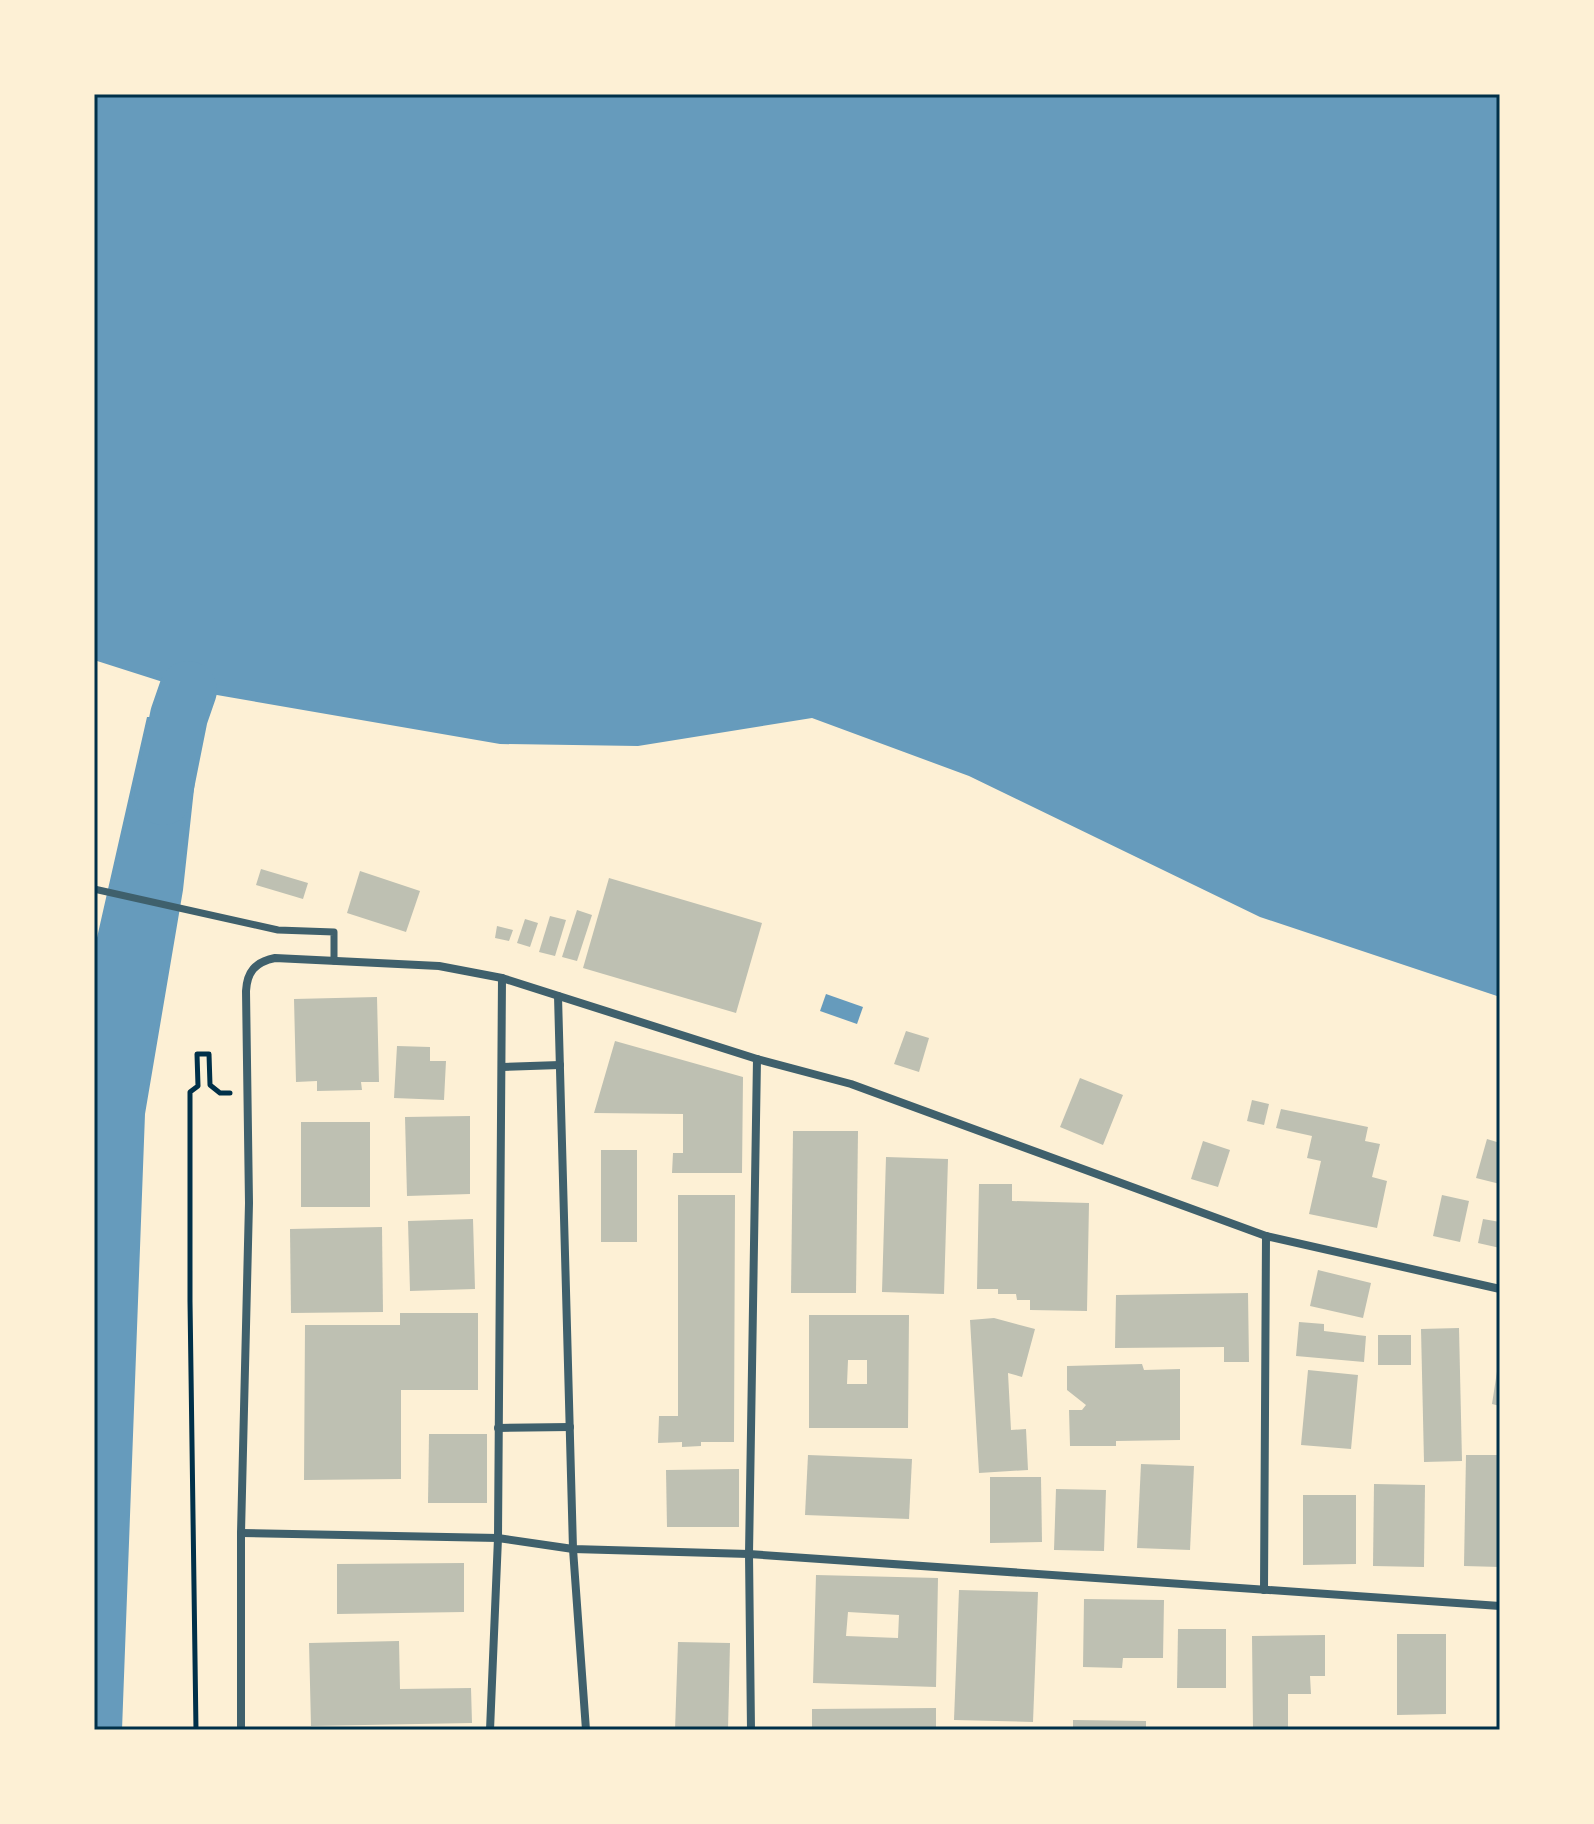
<svg xmlns="http://www.w3.org/2000/svg" width="1594" height="1824" font-family="Merriweather,serif">
	<style>
		.water { fill: #669bbc }
		.lines { fill: none; stroke-linecap: round; stroke-linejoin: round }
		.river { stroke: #669bbc; stroke-width: 58 }
		.building { fill: #bec0b2; fill-rule: evenodd }
		.path { stroke: #003049; stroke-width: 5 }
		.pedestrian { stroke: #3f606c; stroke-width: 7 }
		.minor { stroke: #3f606c; stroke-width: 8 }
		.neatline { fill: none; stroke: #003049; stroke-width: 3 }
	</style>
	<rect width="100%" height="100%" fill="#fdf0d5"/>
	<g class="water">
		<polygon points="94,94 1500,94 1500,997 1260,917 969,776 812,718 638,746 500,744 188,690 94,660"/>
		<polygon points="147,717 169,717 201,725 183,890 145,1114 122,1730 94,1730 94,951"/>
		<polygon points="826,994 863,1007 857,1024 820,1011"/>
	</g>
	<g class="lines">
		<polyline class="river" points="163,796 179,716 188,690"/>
	</g>
	<g class="building">
		<polygon points="261,869 308,883 303,899 256,885"/>
		<polygon points="360,871 420,891 406,932 347,913"/>
		<polygon points="609,878 762,923 736,1013 583,968"/>
		<polygon points="577,910 592,915 577,961 562,957"/>
		<polygon points="550,916 566,920 555,956 539,952"/>
		<polygon points="525,919 538,923 530,947 517,943"/>
		<polygon points="497,926 513,930 509,941 495,938"/>
		<polygon points="377,997 379,1082 361,1082 362,1090 317,1091 317,1081 296,1082 294,999"/>
		<polygon points="906,1031 929,1038 919,1072 894,1064"/>
		<polygon points="615,1041 743,1077 742,1173 672,1173 673,1153 683,1153 683,1114 594,1113"/>
		<polygon points="397,1046 430,1047 430,1061 446,1061 444,1100 394,1098"/>
		<polygon points="1080,1078 1123,1095 1103,1145 1060,1127"/>
		<polygon points="1252,1100 1269,1104 1264,1125 1247,1121"/>
		<polygon points="1281,1109 1368,1127 1365,1141 1380,1144 1372,1177 1387,1181 1377,1228 1309,1214 1321,1161 1307,1158 1312,1136 1276,1128"/>
		<polygon points="470,1116 470,1194 407,1196 405,1117"/>
		<rect x="301" y="1122" width="69" height="85"/>
		<polygon points="793,1131 858,1131 856,1293 791,1293"/>
		<polygon points="1487,1139 1500,1143 1500,1184 1476,1178"/>
		<polygon points="1203,1141 1230,1150 1218,1187 1191,1179"/>
		<rect x="601" y="1150" width="36" height="92"/>
		<polygon points="886,1157 948,1159 944,1294 882,1292"/>
		<polygon points="979,1184 1012,1184 1012,1201 1089,1203 1087,1311 1030,1310 1030,1300 1017,1300 1016,1294 998,1294 998,1289 977,1289"/>
		<polygon points="678,1195 735,1195 734,1442 701,1442 701,1446 682,1447 682,1442 658,1443 659,1416 678,1416"/>
		<polygon points="1442,1195 1469,1201 1460,1242 1433,1236"/>
		<polygon points="473,1219 475,1289 410,1291 408,1221"/>
		<polygon points="1483,1219 1500,1222 1500,1248 1478,1243"/>
		<polygon points="382,1227 383,1312 291,1313 290,1229"/>
		<polygon points="1318,1270 1371,1283 1363,1318 1310,1306"/>
		<polygon points="1248,1293 1249,1362 1224,1362 1224,1347 1115,1348 1116,1295"/>
		<polygon points="400,1313 478,1313 478,1390 401,1390 401,1479 304,1480 305,1325 400,1325"/>
		<path d="M809,1315h100l-1,113h-99zM848,1360h19v24h-20z"/>
		<polygon points="994,1318 1035,1329 1022,1377 1008,1373 1011,1430 1026,1429 1028,1470 979,1473 970,1320"/>
		<polygon points="1299,1322 1324,1324 1324,1331 1366,1336 1364,1362 1296,1356"/>
		<polygon points="1459,1328 1462,1461 1424,1462 1421,1329"/>
		<rect x="1378" y="1335" width="33" height="30"/>
		<polygon points="1142,1364 1144,1370 1180,1369 1180,1440 1116,1441 1116,1446 1070,1446 1069,1410 1082,1410 1086,1405 1067,1390 1067,1366"/>
		<polygon points="1498,1365 1500,1365 1500,1406 1492,1404"/>
		<polygon points="1308,1370 1358,1375 1351,1449 1301,1445"/>
		<polygon points="429,1434 487,1434 487,1503 428,1503"/>
		<polygon points="808,1455 912,1459 909,1519 805,1515"/>
		<polygon points="1466,1455 1500,1455 1500,1567 1464,1566"/>
		<polygon points="1141,1464 1194,1466 1190,1550 1137,1548"/>
		<polygon points="739,1469 739,1527 667,1527 666,1470"/>
		<polygon points="990,1477 1041,1477 1042,1542 990,1543"/>
		<polygon points="1374,1484 1425,1485 1424,1567 1373,1566"/>
		<polygon points="1056,1489 1106,1490 1104,1551 1054,1550"/>
		<polygon points="1303,1495 1356,1495 1356,1564 1303,1565"/>
		<polygon points="464,1563 464,1612 337,1614 337,1564"/>
		<path d="M816,1575l122,3 -2,109 -123,-4zM848,1612l51,3 -1,23 -52,-2z"/>
		<polygon points="959,1590 1038,1592 1033,1722 954,1720"/>
		<polygon points="1084,1599 1164,1600 1163,1658 1123,1658 1122,1668 1083,1667"/>
		<polygon points="1178,1629 1226,1629 1226,1688 1177,1688"/>
		<polygon points="1397,1634 1446,1634 1446,1714 1397,1715"/>
		<polygon points="1325,1635 1325,1676 1310,1676 1311,1694 1288,1694 1288,1730 1253,1730 1252,1636"/>
		<polygon points="399,1641 400,1689 471,1688 472,1723 311,1726 309,1643"/>
		<polygon points="678,1642 730,1643 728,1730 675,1730"/>
		<polygon points="936,1708 936,1730 812,1730 812,1709"/>
		<polygon points="1073,1720 1146,1721 1146,1730 1073,1730"/>
	</g>
	<g class="lines">
		<polyline class="path" points="196,1730 190,1301 190,1092 198,1086 197,1054 209,1054 210,1085 220,1093 230,1093"/>
		<polyline class="pedestrian" points="94,889 278,930 334,932 334,961"/>
		<g class="minor">
			<polyline points="558,996 573,1549 586,1730"/>
			<polyline points="502,1067 560,1065"/>
			<polyline points="498,1428 570,1427"/>
			<polyline points="241,1533 498,1538 573,1549 749,1554 1500,1606"/>
			<polyline points="1264,1590 1266,1236"/>
			<path d="M241,1730v-197l8,-330 -3,-212c1,-19 9,-29 29,-33l164,8 63,12 255,81 94,25 415,152 234,53"/>
			<polyline points="490,1730 498,1538 502,978"/>
			<polyline points="751,1730 749,1554 757,1059"/>
		</g>
	</g>
	<rect width="1594" height="1824" fill="none" stroke="#fdf0d5" stroke-width="192"/>
	<rect x="96" y="96" width="1402" height="1632" class="neatline"/>
</svg>
